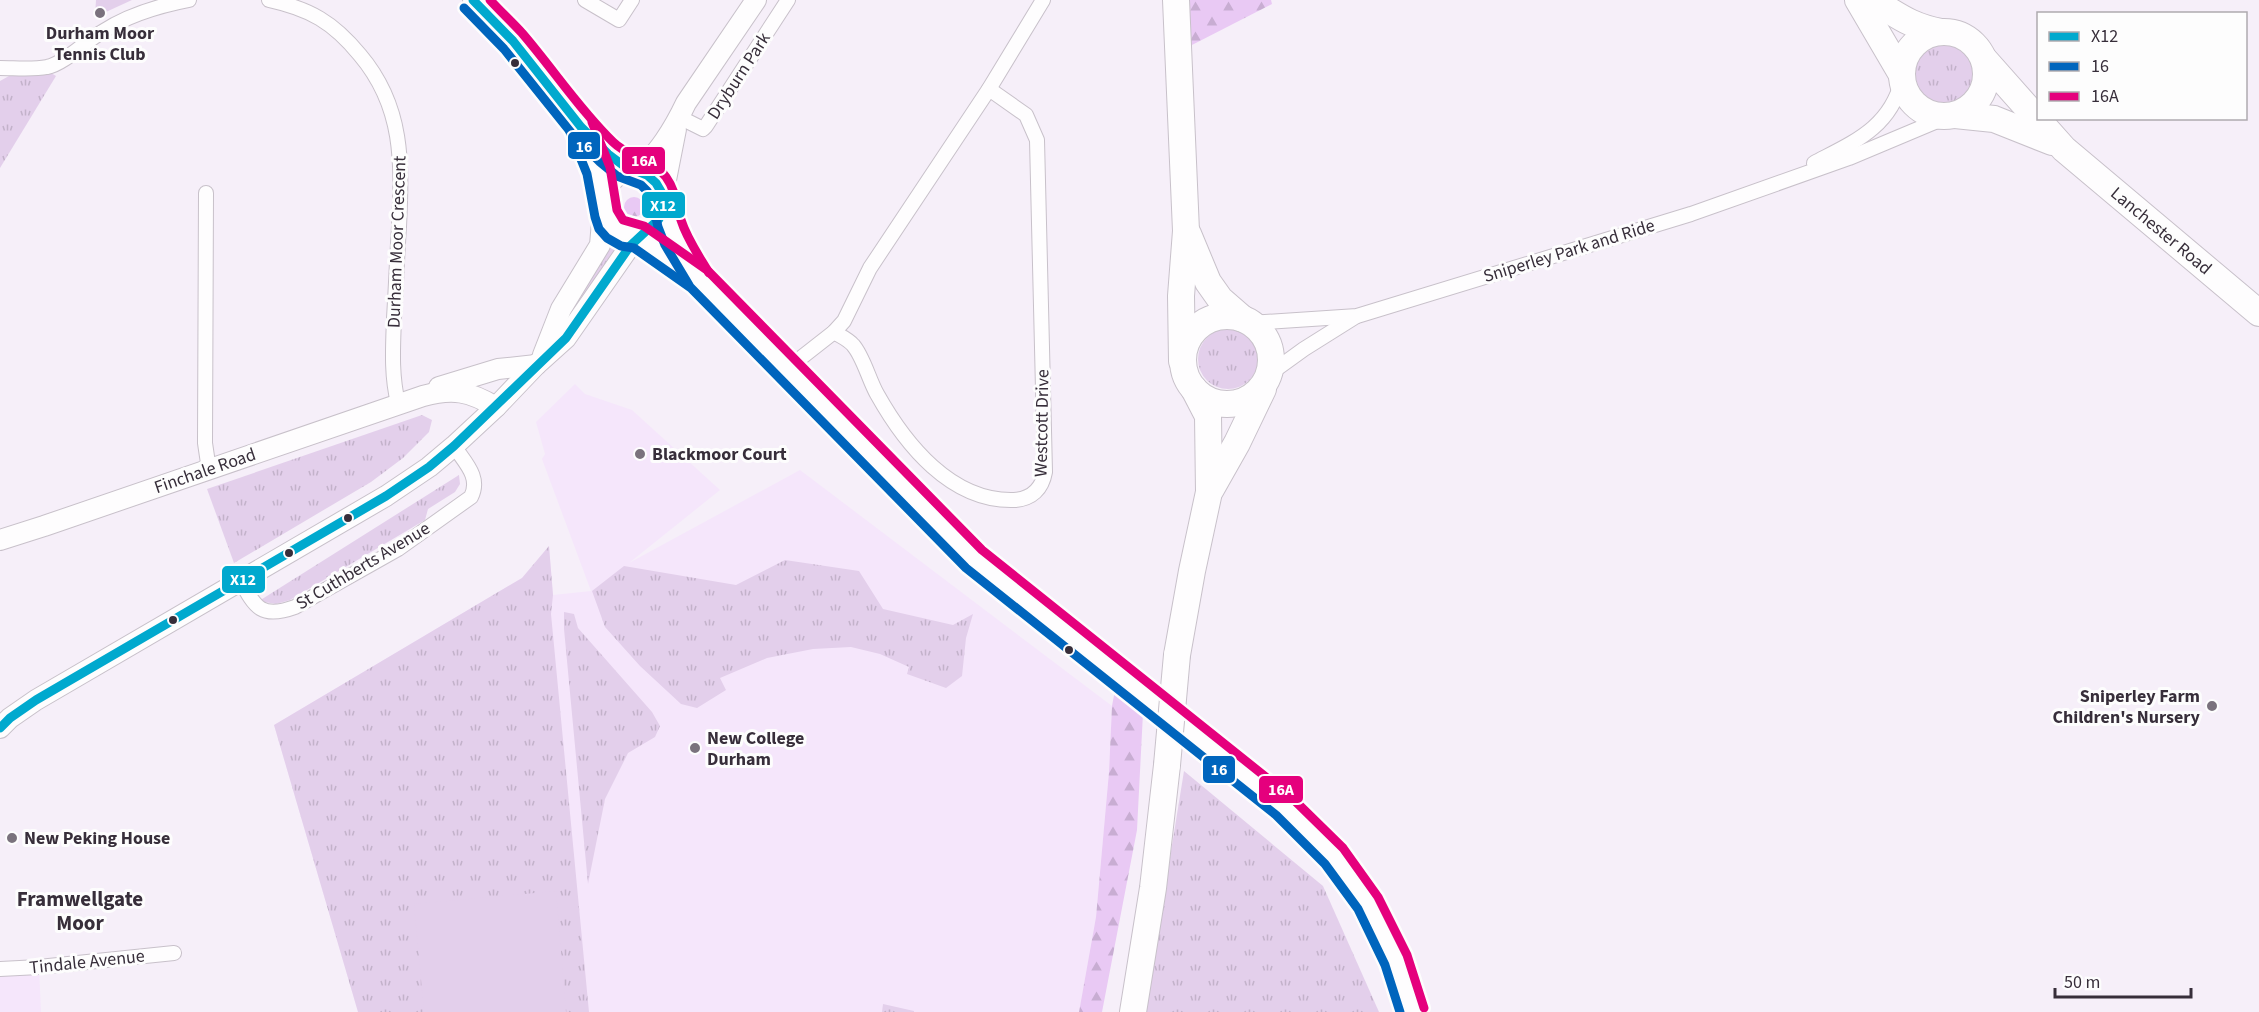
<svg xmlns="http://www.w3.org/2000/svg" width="2259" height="1012" font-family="'Source Sans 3',sans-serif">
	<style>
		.built { fill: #f5e6fb }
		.grass { fill: url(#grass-tufts) }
		.forest { fill: url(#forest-firs) }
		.garden { fill: #e3cfeb }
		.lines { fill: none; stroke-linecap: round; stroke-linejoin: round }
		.street-casing { stroke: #c8c1ca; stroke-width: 16 }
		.secondary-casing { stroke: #c8c1ca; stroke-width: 22 }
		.highway-casing { stroke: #c8c1ca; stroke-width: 28 }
		.street { stroke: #fefdfe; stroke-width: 14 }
		.secondary { stroke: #fefdfe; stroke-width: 20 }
		.highway { stroke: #fefdfe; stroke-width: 26 }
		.highway-bridge-casing { stroke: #c8c1ca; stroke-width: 28; stroke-linecap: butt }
		.highway-bridge { stroke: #fefdfe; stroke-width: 26 }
		.bus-1-casing { stroke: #fdfdfd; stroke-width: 14 }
		.bus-2-casing { stroke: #fdfdfd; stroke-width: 14 }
		.bus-3-casing { stroke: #fdfdfd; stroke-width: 14 }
		.bus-1 { stroke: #00a9ce; stroke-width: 9 }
		.bus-2 { stroke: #0065bd; stroke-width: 9 }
		.bus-3 { stroke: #e5007d; stroke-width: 9 }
		.poi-dot { fill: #7a727d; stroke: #fdfdfd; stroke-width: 2 }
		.bus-dot { fill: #372e3a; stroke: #fdfdfd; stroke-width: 2 }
		.labels { text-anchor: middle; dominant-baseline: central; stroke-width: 6; stroke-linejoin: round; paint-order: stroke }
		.poi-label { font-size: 18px; font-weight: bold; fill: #372e3a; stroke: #fdfdfd; text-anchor: start }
		.street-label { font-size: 18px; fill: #372e3a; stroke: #fdfdfd }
		.quarter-label { font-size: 21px; font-weight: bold; fill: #372e3a; stroke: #fdfdfd }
		.line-badge { stroke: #fdfdfd; stroke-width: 2 }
		.badge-label { font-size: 16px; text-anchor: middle; font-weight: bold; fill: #fff }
	</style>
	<defs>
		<pattern id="grass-tufts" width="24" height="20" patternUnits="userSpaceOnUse" patternTransform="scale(1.5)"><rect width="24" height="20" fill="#e3cfeb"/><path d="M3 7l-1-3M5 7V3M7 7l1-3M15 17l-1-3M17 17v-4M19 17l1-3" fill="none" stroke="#c3b2ca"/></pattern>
		<pattern id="forest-firs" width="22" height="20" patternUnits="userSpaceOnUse" patternTransform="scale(1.5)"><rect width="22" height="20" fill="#e9c9f4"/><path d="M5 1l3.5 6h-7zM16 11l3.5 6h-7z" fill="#c8add2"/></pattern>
	</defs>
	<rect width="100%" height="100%" fill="#f6eff9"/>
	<g class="built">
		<polygon points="575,384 585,394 632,410 720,490 629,563 800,470 1112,706 1109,772 1096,917 1079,1012 358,1012 274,725 522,578 549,546 553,595 591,591 542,459 545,454 536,422"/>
		<polygon points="39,967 41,1012 0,1012 0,969"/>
	</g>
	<g class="grass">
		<circle cx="1943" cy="75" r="30"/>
		<polygon points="51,73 56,76 0,168 0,81 9,76"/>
		<polygon points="613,243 619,247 570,324 564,321"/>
		<circle cx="1228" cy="359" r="30"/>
		<polygon points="422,415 432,420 429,432 403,458 371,482 234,563 207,489"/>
		<polygon points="459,475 460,484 455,492 428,509 425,520 290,600 276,604 259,601"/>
		<polygon points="549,546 553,595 551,614 589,1012 358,1012 274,725 522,578"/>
		<polygon points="785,560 859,571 883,609 953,625 973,614 966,638 962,676 946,688 907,674 909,667 880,654 851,647 813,649 767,658 720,678 726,690 697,708 681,704 640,666 605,627 592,591 624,566 736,585"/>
		<polygon points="564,612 574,614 578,628 652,712 660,726 655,737 628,753 605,799 588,884 564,629"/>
		<polygon points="1184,771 1323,886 1379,1012 1145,1012"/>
		<polygon points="883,1004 914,1011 914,1012 882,1012"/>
	</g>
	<g class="forest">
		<polygon points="1189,0 1271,0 1272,4 1190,46"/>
		<circle cx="634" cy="207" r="10"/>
		<polygon points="1115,690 1143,713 1137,830 1102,1012 1079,1012 1096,917 1109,772 1112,706"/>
	</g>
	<g class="garden">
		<polygon points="96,0 132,0 95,17"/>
		<polygon points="556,891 566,1012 424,1012 414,904"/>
	</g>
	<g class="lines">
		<defs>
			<g id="street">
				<path d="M269,0c41,9 64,22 91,55 44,52 42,108 39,172 -2,30 -3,60 -5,91 -1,29 -3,56 4,85"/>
				<polyline points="585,0 619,20 632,0"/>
				<path d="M0,68c15,0 32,2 47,-1 17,-3 39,-26 55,-35 26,-17 56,-26 87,-32"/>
				<polyline points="679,117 703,129 706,126 788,0"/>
				<path d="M1814,163c40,-21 76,-35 88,-83"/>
				<polyline points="206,193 205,443 209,470"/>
				<polyline points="1250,323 1357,316 1691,214 1849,158 1949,116"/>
				<path d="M834,332c6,4 14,7 19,13 10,11 16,35 24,49 28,50 74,108 137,106 18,-1 28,-11 31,-28l-8,-332 -11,-25 -37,-26"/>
				<polyline points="788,368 834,332 844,321 870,268 989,89 1043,0"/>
				<polyline points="1268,375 1304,349 1355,317"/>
				<path d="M241,581c14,27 21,38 54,26l103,-58 73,-52c10,-20 -6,-34 -17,-51"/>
				<polyline points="0,969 39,967 174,953"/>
			</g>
			<g id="secondary">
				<path d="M473,0c14,14 30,28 43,44 33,40 69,102 116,126"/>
				<polyline points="586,137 600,173 603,198"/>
				<path d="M635,170c21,-10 41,-46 51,-67l70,-103"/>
				<polyline points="663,195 676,129"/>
				<path d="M699,279c-11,-18 -22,-35 -29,-54 -5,-12 -4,-29 -12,-40 -5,-8 -14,-12 -23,-15 -43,4 -41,66 3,66l61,43 89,89 122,128 64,63 310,247 50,50 34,47 28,57 17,52"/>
				<polyline points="543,355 561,309 600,245 603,210"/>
				<polyline points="439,387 498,369 536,365"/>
				<path d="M0,540l44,-14 379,-130c30,-8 46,-5 73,11"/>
				<polyline points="0,728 10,718 36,700 386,496 429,467 454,446 496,407 536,365 566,338 630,246 659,219 664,203"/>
			</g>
			<g id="highway">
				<polyline points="1176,0 1186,231 1181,296 1182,361"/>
				<polyline points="1858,0 1902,75"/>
				<path d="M1872,0c27,16 38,26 69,32"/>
				<circle cx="1944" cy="74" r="42"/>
				<polyline points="1984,59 2064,149 2259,313"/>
				<polyline points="1955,115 1994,119 2052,142"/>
				<polyline points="1188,234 1208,282 1220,299 1243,319"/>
				<circle cx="1227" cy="360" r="44"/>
				<polyline points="1211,489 1237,443 1263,389"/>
				<polyline points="1177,655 1192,571 1209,492 1208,416 1194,389"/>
				<polyline points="1133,1012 1153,888 1167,765"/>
			</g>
		</defs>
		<use href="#street" class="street-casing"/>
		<use href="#secondary" class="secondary-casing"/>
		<use href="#highway" class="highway-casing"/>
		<use href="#street" class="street"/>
		<use href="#secondary" class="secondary"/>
		<use href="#highway" class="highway"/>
		<defs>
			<polyline id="highway-bridge" points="1167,765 1177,655"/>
		</defs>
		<use href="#highway-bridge" class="highway-bridge-casing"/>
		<use href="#highway-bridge" class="highway-bridge"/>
		<defs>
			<polyline id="bus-1" points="0,728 10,718 36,700 386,496 429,467 454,446 566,338 630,246 659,219 664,203 663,195 656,183 647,175 624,166 608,154 581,127 513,41 473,0"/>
			<g id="bus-2">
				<polyline points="464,8 504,49 573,135 600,162 617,176 641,185 647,191 652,199 658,227 665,245 689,285"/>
				<polyline points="570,132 587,174 595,217 599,229 607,238 621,246 634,248 691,288 966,568 1276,815 1325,864 1358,909 1385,965 1400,1012"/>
			</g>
			<g id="bus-3">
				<path d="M490,0c10,11 22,22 32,33 31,36 57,76 91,109 16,16 41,18 53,35 10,14 10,28 15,43 6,19 18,36 28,53"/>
				<polyline points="592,122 610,167 617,210 623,220 644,226 707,270 982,550 1292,798 1343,848 1378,897 1407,955 1424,1008"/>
			</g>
		</defs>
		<use href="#bus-1" class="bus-1-casing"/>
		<use href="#bus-2" class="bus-2-casing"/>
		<use href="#bus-3" class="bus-3-casing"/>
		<use href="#bus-1" class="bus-1"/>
		<use href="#bus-2" class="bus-2"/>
		<use href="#bus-3" class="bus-3"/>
	</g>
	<g class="poi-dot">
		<circle cx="100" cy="13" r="6"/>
		<circle cx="640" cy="454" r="6"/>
		<circle cx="2212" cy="706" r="6"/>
		<circle cx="695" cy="748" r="6"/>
		<circle cx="12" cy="838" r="6"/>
	</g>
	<g class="bus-dot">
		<circle cx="515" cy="63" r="5"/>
		<circle cx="348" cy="518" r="5"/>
		<circle cx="289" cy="553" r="5"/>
		<circle cx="173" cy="620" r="5"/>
		<circle cx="1069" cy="650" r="5"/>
	</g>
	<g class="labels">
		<g class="poi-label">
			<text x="100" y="33" text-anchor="middle">Durham Moor<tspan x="100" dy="21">Tennis Club</tspan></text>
			<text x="652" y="454">Blackmoor Court</text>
			<text x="2200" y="696" text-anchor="end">Sniperley Farm<tspan x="2200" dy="21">Children's Nursery</tspan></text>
			<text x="707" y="738">New College<tspan x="707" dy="21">Durham</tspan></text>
			<text x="24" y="838">New Peking House</text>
		</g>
		<g class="street-label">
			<text transform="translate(739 76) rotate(-57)">Dryburn Park</text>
			<text transform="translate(2161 231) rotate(40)">Lanchester Road</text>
			<text transform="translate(397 242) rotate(-88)">Durham Moor Crescent</text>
			<text transform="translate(1569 251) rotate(-17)">Sniperley Park and Ride</text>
			<text transform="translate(1042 423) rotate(-89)">Westcott Drive</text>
			<text transform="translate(205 471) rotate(-19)">Finchale Road</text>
			<text transform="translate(363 566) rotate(-31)">St Cuthberts Avenue</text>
			<text transform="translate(87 962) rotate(-6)">Tindale Avenue</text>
		</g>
		<g class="quarter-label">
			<text x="80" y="899">Framwellgate<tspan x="80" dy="24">Moor</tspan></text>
		</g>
	</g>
	<g class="line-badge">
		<rect x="567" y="131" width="34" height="29" rx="6" fill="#0065bd"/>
		<rect x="621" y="146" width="45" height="29" rx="6" fill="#e5007d"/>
		<rect x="641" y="191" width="45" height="28" rx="6" fill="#00a9ce"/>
		<rect x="221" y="565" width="45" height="29" rx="6" fill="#00a9ce"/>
		<rect x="1202" y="755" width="34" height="29" rx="6" fill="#0065bd"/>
		<rect x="1258" y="775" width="46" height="29" rx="6" fill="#e5007d"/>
	</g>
	<g class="badge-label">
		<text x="584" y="152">16</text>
		<text x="644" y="166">16A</text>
		<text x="663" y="211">X12</text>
		<text x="243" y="585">X12</text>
		<text x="1219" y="775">16</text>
		<text x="1281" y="795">16A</text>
	</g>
	<rect x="2037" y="12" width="210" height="108" fill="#fdfdfd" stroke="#aeaaaf" stroke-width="1.5"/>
	<rect x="2049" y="32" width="30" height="9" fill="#00a9ce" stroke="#aeaaaf" stroke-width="1.5"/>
	<text x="2091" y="42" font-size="18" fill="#372e3a">X12</text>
	<rect x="2049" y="62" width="30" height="9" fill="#0065bd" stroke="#aeaaaf" stroke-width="1.5"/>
	<text x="2091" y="72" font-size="18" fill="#372e3a">16</text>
	<rect x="2049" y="92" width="30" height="9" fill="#e5007d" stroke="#aeaaaf" stroke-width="1.5"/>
	<text x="2091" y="102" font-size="18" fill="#372e3a">16A</text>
	<path d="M2055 988v9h136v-9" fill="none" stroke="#372e3a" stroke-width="3"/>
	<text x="2064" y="988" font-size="18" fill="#372e3a" stroke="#fdfdfd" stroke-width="4.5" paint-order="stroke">50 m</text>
</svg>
